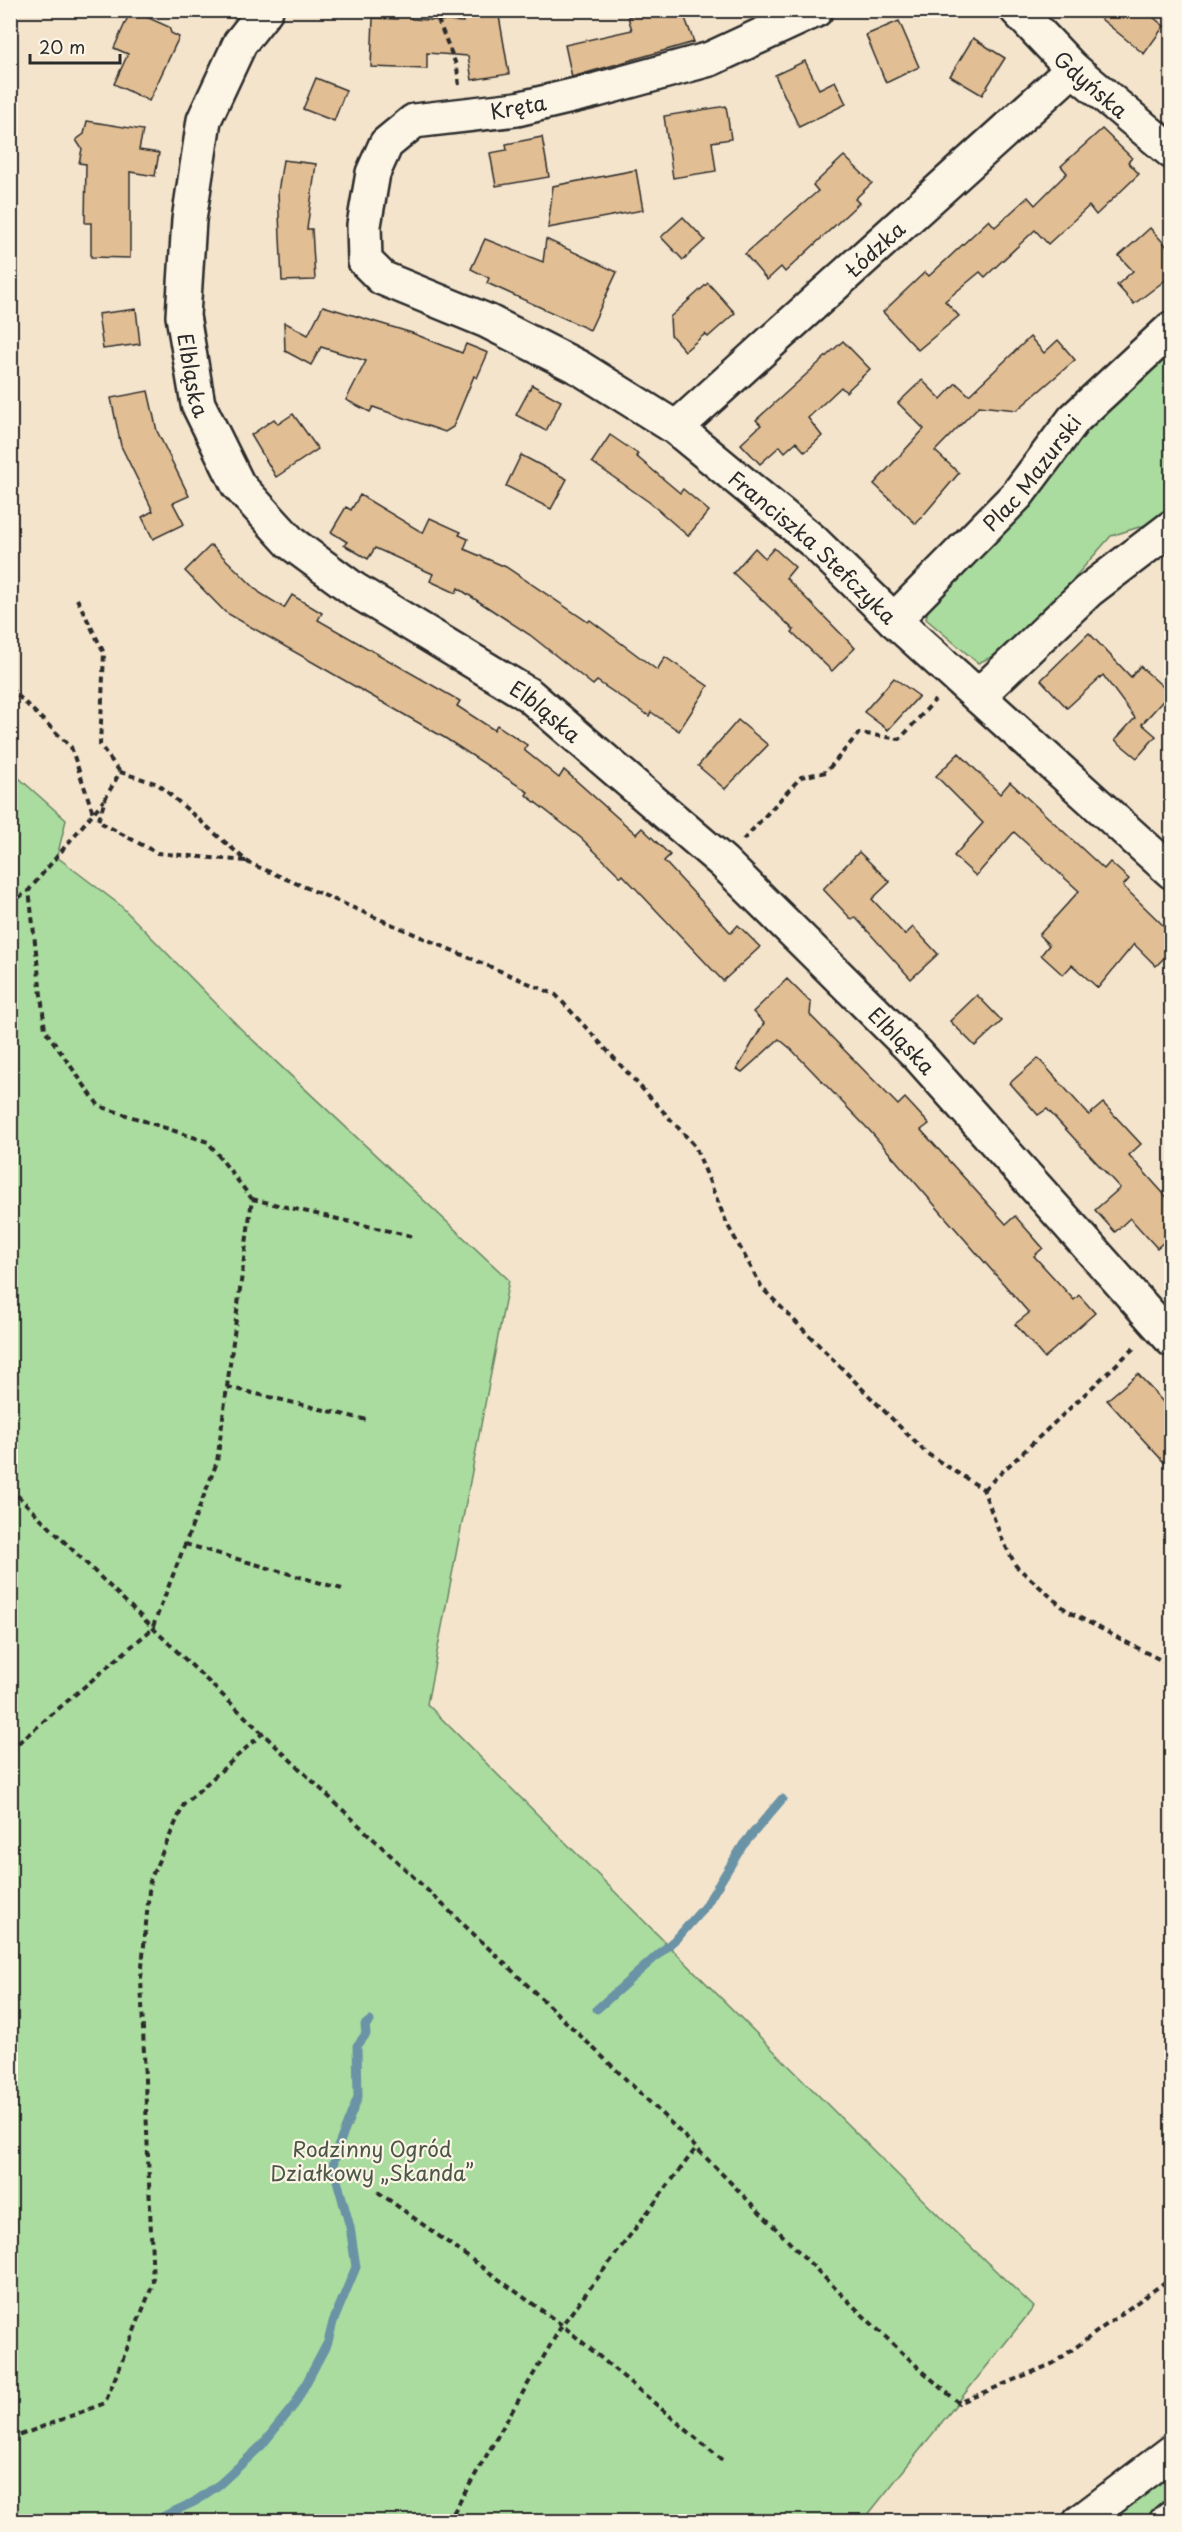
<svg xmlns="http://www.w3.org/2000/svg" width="1182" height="2532" font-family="'Playpen Sans',sans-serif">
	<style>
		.green { fill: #a9dc9e; stroke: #6a8464; stroke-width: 1.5 }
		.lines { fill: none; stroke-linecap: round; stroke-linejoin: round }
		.stream { stroke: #6b93a6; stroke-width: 9 }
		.building { fill: #e1be93; stroke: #2b2b2b; stroke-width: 1.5 }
		.minor-casing { stroke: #2b2b2b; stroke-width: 38 }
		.secondary-casing { stroke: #2b2b2b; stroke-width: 38 }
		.path { stroke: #2b2b2b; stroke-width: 4; stroke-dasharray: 6 4.5; stroke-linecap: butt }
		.minor { stroke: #fcf5e5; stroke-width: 33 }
		.secondary { stroke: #fcf5e5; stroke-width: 33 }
		.labels { text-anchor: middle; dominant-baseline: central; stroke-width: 4.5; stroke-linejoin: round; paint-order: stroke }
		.street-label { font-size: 21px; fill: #2b2b2b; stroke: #fcf5e5 }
		.park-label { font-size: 21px; fill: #4a5748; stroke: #fcf5e5 }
	</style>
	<rect width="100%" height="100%" fill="#f4e4cc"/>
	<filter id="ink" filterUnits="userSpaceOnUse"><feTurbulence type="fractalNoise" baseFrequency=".0167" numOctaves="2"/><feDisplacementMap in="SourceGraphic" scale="12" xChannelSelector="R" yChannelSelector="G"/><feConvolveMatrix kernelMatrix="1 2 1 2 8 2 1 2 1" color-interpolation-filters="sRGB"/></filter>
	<g filter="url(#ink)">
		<g class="green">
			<polygon points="1171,340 1171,504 1155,522 1111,536 1033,625 1002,652 978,663 926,619 930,599 1070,443"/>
			<polygon points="10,770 66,820 57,857 120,905 241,1029 509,1280 427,1704 951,2228 1034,2307 863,2521 11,2521"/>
			<polygon points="1171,2472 1171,2500 1143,2521 1109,2522"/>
		</g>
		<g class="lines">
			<g class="stream">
				<polyline points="597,2009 679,1936 706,1905 743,1845 782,1799"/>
				<polyline points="151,2522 194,2502 220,2484 262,2445 295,2404 328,2342 333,2322 356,2267 350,2227 333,2166 336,2152 358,2097 357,2046 366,2034 365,2025 370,2021"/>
			</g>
		</g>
		<g class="building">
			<polygon points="131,10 169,27 171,33 179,37 149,101 114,84 128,54 114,48"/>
			<polygon points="461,10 498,10 509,74 472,80 468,56 427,53 427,69 371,67 373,18 397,19 405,11 412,19 463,22"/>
			<polygon points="649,10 682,10 694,42 572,77 565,45 632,30 628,17"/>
			<polygon points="1090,10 1144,10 1164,26 1144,54"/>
			<polygon points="899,21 919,67 886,83 866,35"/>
			<polygon points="973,38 1005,58 982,95 950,76"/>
			<polygon points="805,61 819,89 835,81 846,104 799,127 775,75"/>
			<polygon points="316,78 346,90 334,121 303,109"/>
			<polygon points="726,106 731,139 712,142 716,171 673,178 664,116"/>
			<polygon points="87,121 143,130 139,150 159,153 155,176 130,172 130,258 91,257 91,223 85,223 86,164 79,163 82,149 76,140 84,134"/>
			<polygon points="1102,129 1132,158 1128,162 1139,174 1096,215 1089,206 1048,244 1035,230 985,277 980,272 945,301 959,316 918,350 883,312 925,272 929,276 989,220 995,227 1028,197 1035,205 1067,173 1061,166"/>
			<polygon points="542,137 549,177 496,186 490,153 507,150 506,144"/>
			<polygon points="844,156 872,183 855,199 859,203 785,272 781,267 767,280 745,254 818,191 813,185"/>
			<polygon points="283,160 316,164 307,229 312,229 315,280 282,281 278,192"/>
			<polygon points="636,170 643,210 548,228 553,186"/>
			<polygon points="683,217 705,240 683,260 661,237"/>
			<polygon points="1150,228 1172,252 1172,275 1134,304 1117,285 1133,271 1119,256"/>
			<polygon points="485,239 543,262 546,239 617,272 590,330 487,283 489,278 471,269"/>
			<polygon points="708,283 735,313 708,337 705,334 685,351 671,335 670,317"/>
			<polygon points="323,306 412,333 462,353 466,344 488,353 477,378 474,376 453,427 445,432 373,407 370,412 346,400 366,361 321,347 311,365 285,351 284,322 308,335"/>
			<polygon points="136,309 140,344 103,349 98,314"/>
			<polygon points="1030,337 1044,353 1058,340 1075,360 1017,410 979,406 935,451 959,473 916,524 874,484 924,429 898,403 922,380 941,399 956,383 969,395"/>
			<polygon points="843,341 870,369 846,392 841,387 808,418 822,436 805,452 796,442 785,452 780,446 760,464 741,444 761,425 756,420"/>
			<polygon points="532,385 561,401 546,431 516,415"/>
			<polygon points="148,391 157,431 189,496 173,503 184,524 153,539 142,517 153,511 121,446 111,398"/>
			<polygon points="293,414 318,449 276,477 251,435 274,419 278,424"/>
			<polygon points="610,435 638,454 636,456 680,493 683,489 709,511 688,536 649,502 592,462"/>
			<polygon points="521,455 567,479 551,509 506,486"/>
			<polygon points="360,495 423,533 430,518 461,532 459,535 468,539 464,549 506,567 588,622 590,620 657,670 665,657 708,686 679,731 651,712 649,716 597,681 593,685 530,635 458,588 456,593 430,581 433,574 375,548 368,559 344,545 347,542 331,532 346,507 351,510"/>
			<polygon points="211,545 260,593 284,608 292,595 322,613 318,620 460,701 457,706 494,730 497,725 527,745 524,750 559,778 564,770 636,834 642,828 670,855 664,861 731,933 738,925 760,947 723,981 623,875 621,877 581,838 526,795 528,792 445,738 225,612 185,571"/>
			<polygon points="755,548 765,558 774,548 795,567 786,578 855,648 832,671 792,632 794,630 733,573"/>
			<polygon points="1089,633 1131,677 1140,666 1170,693 1142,724 1156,736 1137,758 1115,740 1135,718 1103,675 1067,708 1041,680"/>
			<polygon points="894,678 919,696 888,730 864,712"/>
			<polygon points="738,720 768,745 725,789 698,766"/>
			<polygon points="959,753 1000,794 1010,782 1104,869 1110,862 1129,879 1123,886 1172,934 1172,950 1156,966 1134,944 1098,988 1072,965 1063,975 1041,955 1049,945 1039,935 1079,891 1014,832 976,876 954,856 983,823 936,776"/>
			<polygon points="859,852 890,882 872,899 905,935 913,927 938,954 911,979 855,917 852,920 823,889"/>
			<polygon points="787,979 811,1003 810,1015 898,1105 905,1098 929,1124 921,1130 1006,1224 1015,1216 1043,1248 1034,1256 1074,1300 1079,1295 1095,1313 1044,1358 1015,1324 1029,1313 870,1131 791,1049 779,1039 742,1072 737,1069 764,1023 753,1012"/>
			<polygon points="977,995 1002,1021 975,1046 950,1021"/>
			<polygon points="1038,1058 1089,1115 1103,1103 1141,1144 1129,1155 1172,1203 1172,1235 1157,1248 1130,1218 1115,1232 1095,1210 1120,1188 1047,1109 1038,1115 1010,1083"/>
			<polygon points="1138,1374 1172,1412 1172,1471 1107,1400"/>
		</g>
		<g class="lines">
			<defs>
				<g id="minor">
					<path id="s1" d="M266,10l-26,33 -36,77 -15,100 -6,96 15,88 40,81 53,58 64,47 174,105 194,167 194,192 255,286"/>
					<path id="s2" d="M816,10l-106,49 -113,31 -80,19 -103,12 -28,23 -13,29 -9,52 1,36 17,17 105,43 93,47 96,60 137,113 81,79 278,252"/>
					<path id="s3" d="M1017,10l56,59 99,83"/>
					<path id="s4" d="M676,428l397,-359"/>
					<path id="s5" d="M894,620l123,-125 57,-76 98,-91"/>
					<polyline points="978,696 1088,591 1172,527"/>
				</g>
				<g id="secondary">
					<polyline points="1080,2522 1172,2452"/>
					<polyline points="1166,2522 1172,2517"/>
				</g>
			</defs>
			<use href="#minor" class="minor-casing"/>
			<use href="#secondary" class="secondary-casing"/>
			<g class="path">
				<polyline points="434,10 457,67 459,85"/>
				<polyline points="77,599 104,653 100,745 120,772"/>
				<polyline points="10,688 71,747 93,813"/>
				<polyline points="743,840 801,777 826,772 859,733 900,739 935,700"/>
				<polyline points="246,861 157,853 98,821 106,797 120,772 158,784 249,863 556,995 695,1146 727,1224 763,1289 926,1453 983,1489 1001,1537 1016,1566 1067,1611 1172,1666"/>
				<polyline points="10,904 29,890 104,800"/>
				<polyline points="252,1199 415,1237"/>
				<polyline points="227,1387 367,1420"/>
				<path d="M10,1488c205,204 418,401 626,601 109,104 209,217 323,314l95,-40 118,-86"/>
				<polyline points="984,1489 1136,1346"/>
				<polyline points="185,1544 342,1589"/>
				<polyline points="10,1750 152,1629 217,1462 252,1199 208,1142 99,1106 45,1030 29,890"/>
				<polyline points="378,2192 562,2325 722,2460"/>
				<polyline points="10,2439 105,2403 153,2284 141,1978 150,1880 184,1804 264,1732"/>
				<polyline points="448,2522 562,2325 697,2147"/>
			</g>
			<use href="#minor" class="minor"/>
			<use href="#secondary" class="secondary"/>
		</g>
	</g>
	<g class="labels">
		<g class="street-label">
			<text stroke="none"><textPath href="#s3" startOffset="105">Gdyńska</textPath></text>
			<text transform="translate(518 106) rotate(-10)">Kręta</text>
			<text stroke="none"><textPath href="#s4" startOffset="268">Łódzka</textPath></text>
			<text stroke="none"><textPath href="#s1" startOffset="384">Elbląska</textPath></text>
			<text stroke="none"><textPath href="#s5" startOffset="202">Plac Mazurski</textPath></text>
			<text stroke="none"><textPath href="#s2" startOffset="1113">Franciszka Stefczyka</textPath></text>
			<text stroke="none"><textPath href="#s1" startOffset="888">Elbląska</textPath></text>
			<text stroke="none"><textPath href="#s1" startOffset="1374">Elbląska</textPath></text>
		</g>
		<g class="park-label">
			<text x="372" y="2148">Rodzinny Ogród<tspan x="372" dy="24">Działkowy „Skanda”</tspan></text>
		</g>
	</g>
	<rect width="1182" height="2532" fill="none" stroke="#fcf5e5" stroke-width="36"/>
	<rect x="18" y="18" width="1146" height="2496" fill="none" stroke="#2b2b2b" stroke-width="2" filter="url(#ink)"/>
	<path d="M30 54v9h90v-9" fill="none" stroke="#2b2b2b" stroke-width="3"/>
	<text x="39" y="54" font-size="18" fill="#2b2b2b" stroke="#fcf5e5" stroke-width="4.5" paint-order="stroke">20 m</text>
</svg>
